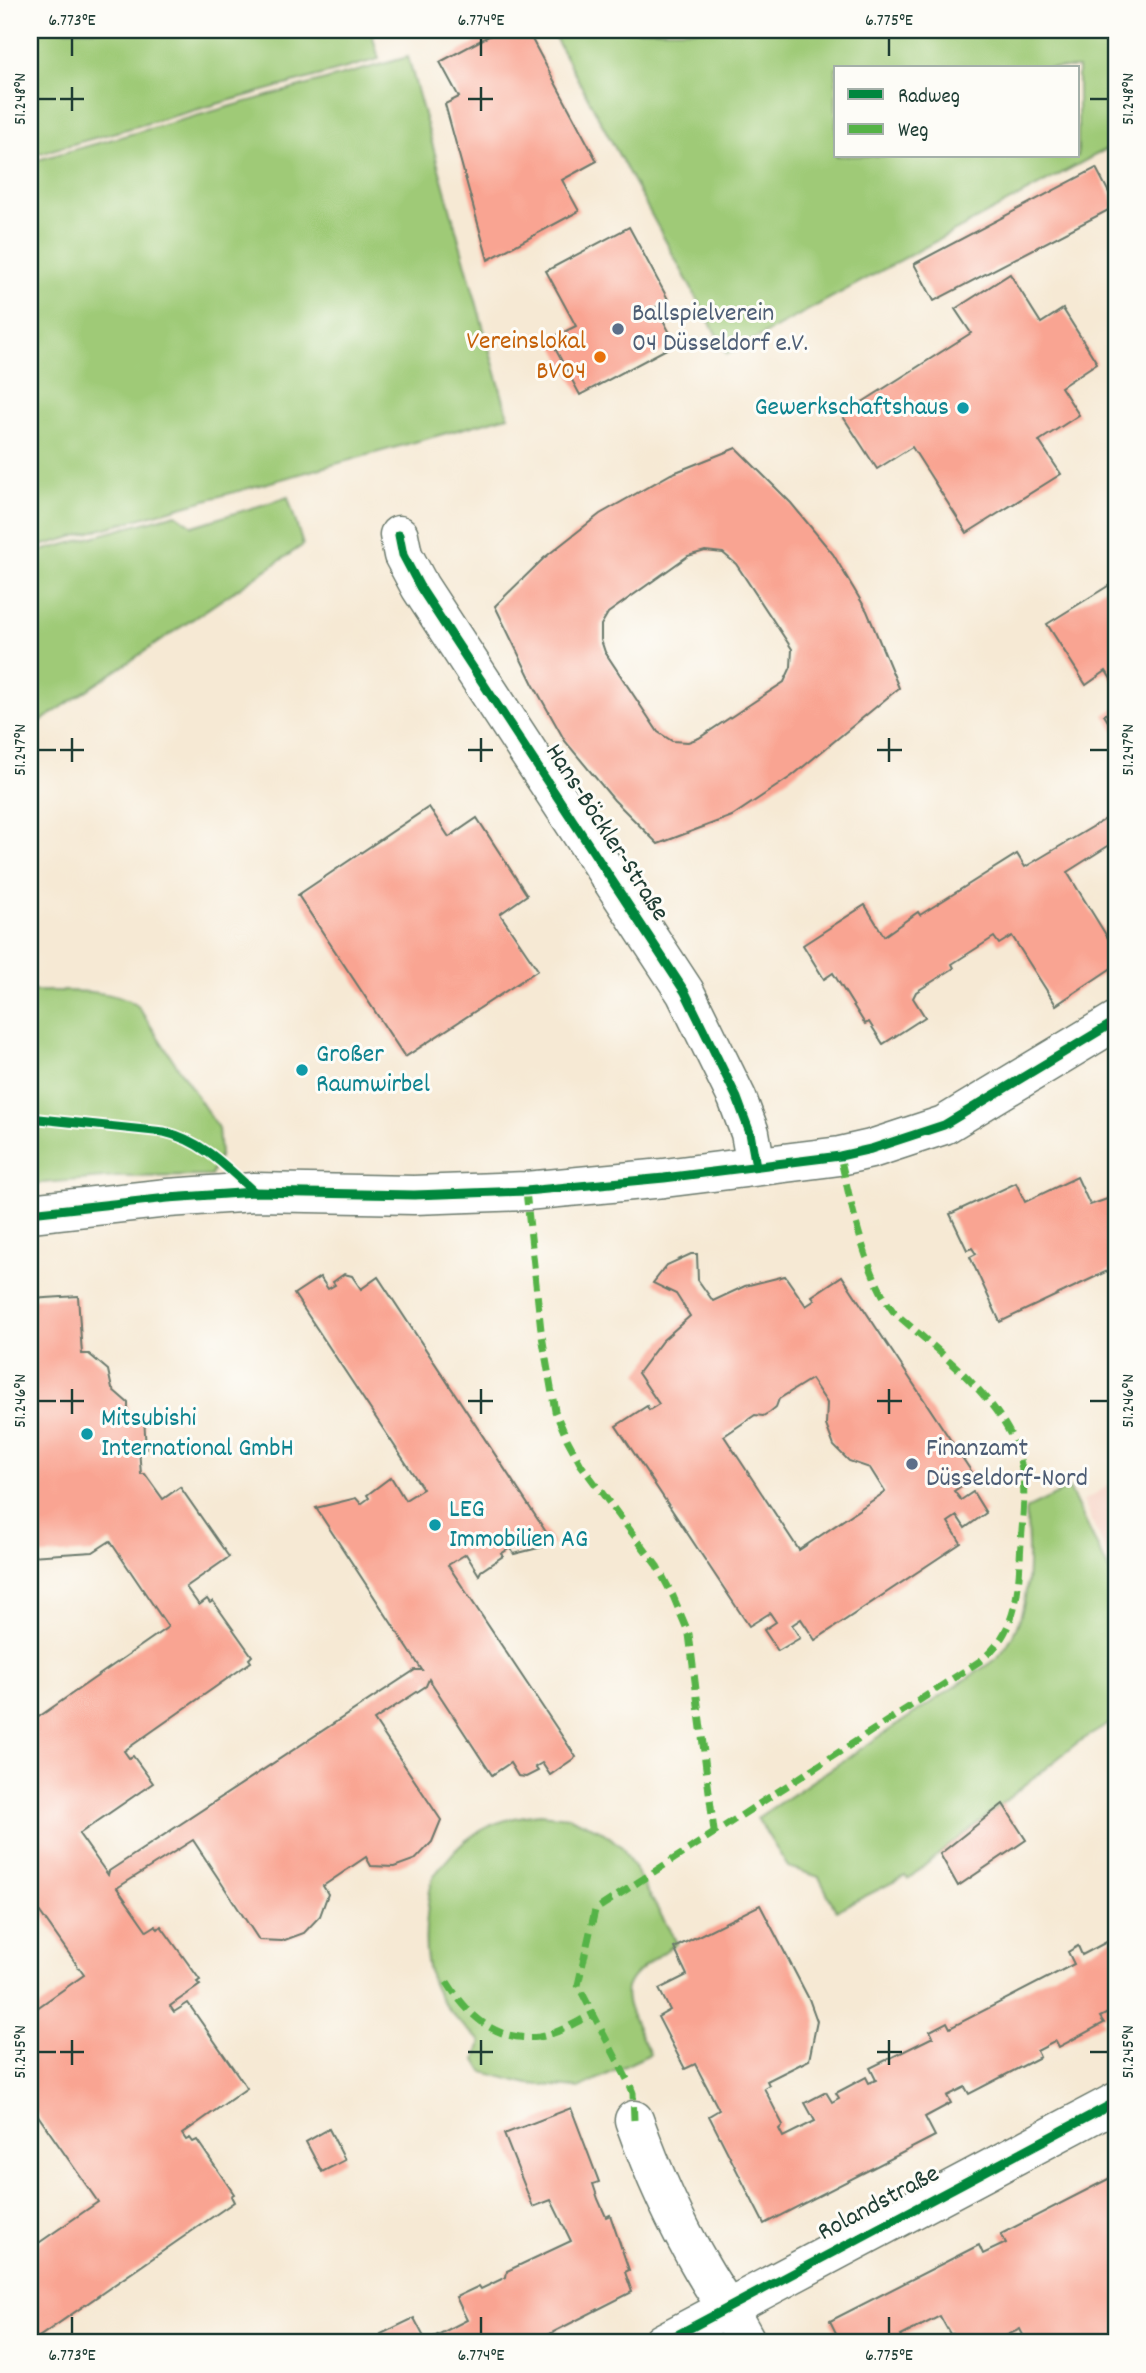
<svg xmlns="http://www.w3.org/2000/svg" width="1146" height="2373" font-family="Dekko,sans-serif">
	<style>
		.built { fill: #f6d2c4 }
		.green { fill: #9fca77; stroke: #5f8456; stroke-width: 2; fill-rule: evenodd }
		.building { fill: #f9a492; fill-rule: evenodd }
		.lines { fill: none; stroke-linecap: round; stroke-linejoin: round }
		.minor-casing { stroke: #6a796c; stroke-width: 41 }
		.minor { stroke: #fff; stroke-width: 38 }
		.quiet { stroke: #55b346; stroke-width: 7; stroke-dasharray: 14 7; stroke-linecap: butt }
		.cycleway-casing { stroke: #fdfcf7; stroke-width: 13 }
		.cycleway { stroke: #00873e; stroke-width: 9 }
		.ticks { fill: none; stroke: #1f3d34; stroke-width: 2.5 }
		.service-dot { fill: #5c6f8a; stroke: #fdfcf7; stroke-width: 2.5 }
		.food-dot { fill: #e8710a; stroke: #fdfcf7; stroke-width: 2.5 }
		.culture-dot { fill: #0f9aa8; stroke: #fdfcf7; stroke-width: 2.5 }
		.labels { text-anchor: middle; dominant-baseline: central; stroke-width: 6; stroke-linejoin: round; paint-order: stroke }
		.service-label { font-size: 26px; fill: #4e5e75; stroke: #fdfcf7; text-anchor: start }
		.food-label { font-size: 26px; fill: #c56008; stroke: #fdfcf7; text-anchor: end }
		.culture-label { font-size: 26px; fill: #0d838f; stroke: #fdfcf7; text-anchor: start }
		.street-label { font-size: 26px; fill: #1f3d34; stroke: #fdfcf7 }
		.neatline { fill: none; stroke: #1f3d34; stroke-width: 2.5 }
		.ticks-label { font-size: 18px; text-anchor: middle; fill: #1f3d34 }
	</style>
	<rect width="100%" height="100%" fill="#fdfcf7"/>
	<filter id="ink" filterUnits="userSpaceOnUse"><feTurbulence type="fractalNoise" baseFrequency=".0143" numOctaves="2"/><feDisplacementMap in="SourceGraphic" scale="14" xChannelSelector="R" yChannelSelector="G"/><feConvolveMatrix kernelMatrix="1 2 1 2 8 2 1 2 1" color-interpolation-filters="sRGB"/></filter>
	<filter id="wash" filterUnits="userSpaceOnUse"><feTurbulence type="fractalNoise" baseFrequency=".00686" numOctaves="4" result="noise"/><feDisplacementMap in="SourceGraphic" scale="28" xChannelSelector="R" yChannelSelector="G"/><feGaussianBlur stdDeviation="1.57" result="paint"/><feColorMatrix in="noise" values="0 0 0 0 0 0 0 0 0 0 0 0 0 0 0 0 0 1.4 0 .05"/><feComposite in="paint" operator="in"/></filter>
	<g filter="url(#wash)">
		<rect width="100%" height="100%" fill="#f6e9d4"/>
		<polygon class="built" points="1116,1481 1116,1575 1083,1501"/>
		<g class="green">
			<polygon points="30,30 371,30 379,59 30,156"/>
			<path d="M551,30h565v114l-389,210zM1078,68v88h-242v-88z"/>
			<polygon points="408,57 508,416 30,549 30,162"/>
			<polygon points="288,497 303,545 35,725 30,726 30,554 176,514 193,526"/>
			<path d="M30,991c35,1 76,-4 107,14l81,123 2,26 -9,22 -94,1 -87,7z"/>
			<path d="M1069,1488l47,97v135l-39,23 -169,136 -3,-3 -69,35 -17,-34 -31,-10 -31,-49 239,-159c37,-38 34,-101 30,-150z"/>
			<path d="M539,1814l31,3 30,13 22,17 55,96c-64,44 -61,42 -27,111l-71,34 -51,-4 -45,-12 -7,-12 5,-19c-46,-36 -61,-67 -54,-126 1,-12 2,-26 6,-37 3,-6 9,-12 13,-17 25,-32 54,-43 93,-47z"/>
		</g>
		<g id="blocks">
			<g class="building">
				<polygon points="500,30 527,30 597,161 562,180 579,211 488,260 445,104 459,97 440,62"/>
				<polygon points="1096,168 1116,206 934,301 914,264"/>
				<polygon points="629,227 669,301 656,307 676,344 580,395 550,339 576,326 546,271"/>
				<polygon points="1010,274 1041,323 1063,309 1097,363 1061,387 1079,415 1039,441 1061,474 967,533 912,447 877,469 842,415 971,333 955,309"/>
				<path d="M736,448l55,55 42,51 34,57 32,77 -107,88 -60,40 -74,28 -44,-44 -49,-59 -32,-57 -38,-78 49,-48 56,-44 71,-40zM705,551l18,2 13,11 56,85 -1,18 -7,15 -85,56 -11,4 -16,-1 -14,-9 -53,-80 -4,-12v-15l7,-12 80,-57z"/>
				<polygon points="1116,581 1116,687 1106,671 1086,685 1047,624"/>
				<polygon points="1116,707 1116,734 1104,715"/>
				<polygon points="429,807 449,837 477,818 527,895 500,914 538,970 405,1057 298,895"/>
				<polygon points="1116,813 1116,841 1067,872 1116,951 1116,965 1056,1005 1012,936 999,944 994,937 952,964 954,968 916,992 913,998 925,1017 883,1044 869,1022 865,1024 833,973 824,979 803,945 865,905 884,936 918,912 920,915 1017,854 1025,867"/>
				<polygon points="1077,1177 1090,1205 1116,1196 1116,1267 1000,1322 970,1257 976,1254 972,1248 967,1250 950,1214 1016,1183 1025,1202"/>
				<path d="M691,1254h6l1,26 15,21 32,-15 40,-10 21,30 9,-6 -3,-4 30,-20 133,201 -21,14 7,9 12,-8 13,21 -21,15 -8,-12 -9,6 13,21 -146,97 -14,-21 -9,6 8,13 -22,13 -14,-21 12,-8 -6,-9 -21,13 -133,-200 31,-20 2,4 10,-6 -21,-31 24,-32 28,-25 -14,-22 -23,-11 14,-18zM811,1379l16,24 -1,22 8,21 15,15 21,7 15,24 -86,58 -75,-114 31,-21 8,1 7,-4 6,-5 3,-8z"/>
				<polygon points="344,1274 352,1276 361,1289 378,1277 554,1544 514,1554 510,1548 501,1554 503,1556 481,1571 479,1575 466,1554 448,1565 576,1757 550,1775 542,1763 535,1767 538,1771 526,1777 518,1776 510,1763 492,1775 429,1679 426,1686 374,1720 441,1820 432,1842 416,1859 394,1867 371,1866 366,1857 323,1886 328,1894 320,1916 304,1933 282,1941 259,1940 193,1840 117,1888 147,1931 155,1926 158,1929 161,1926 200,1980 197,1982 200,1985 170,2006 174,2012 188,2003 247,2088 182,2134 186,2140 190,2138 193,2142 197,2140 234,2194 231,2196 234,2202 30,2343 30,2249 98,2202 30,2104 30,2013 84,1975 30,1898 30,1723 168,1627 110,1541 93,1552 30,1556 30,1299 78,1296 82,1354 89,1354 108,1370 112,1389 128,1403 128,1419 144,1418 146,1449 139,1449 141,1474 145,1474 163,1499 180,1487 229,1557 186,1587 199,1605 207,1599 210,1603 213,1601 252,1656 249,1659 251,1662 124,1751 129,1758 133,1756 153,1783 79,1834 108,1875 109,1871 415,1670 422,1670 316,1508 356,1498 361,1504 369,1498 367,1495 391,1477 405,1500 423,1489 294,1294 320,1277 328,1289 335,1285 333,1282"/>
				<polygon points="1003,1804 1026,1840 958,1886 940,1854"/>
				<polygon points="760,1905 809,1999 817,2021 809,2060 767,2081 769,2085 764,2088 783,2125 779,2129 783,2137 815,2121 805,2103 826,2092 832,2102 839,2098 836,2093 866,2077 869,2083 876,2080 870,2068 933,2037 930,2031 947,2022 950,2028 1074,1964 1068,1952 1078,1946 1082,1955 1116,1937 1116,2009 1100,2017 1104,2023 1059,2047 1056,2041 1037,2051 1040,2057 1015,2070 969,2094 965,2087 947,2096 951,2103 925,2117 935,2136 764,2224 709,2116 719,2110 695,2064 685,2069 658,2017 670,2010 659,1989 687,1975 674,1948"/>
				<polygon points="571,2108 599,2182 593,2184 598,2199 606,2217 610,2215 629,2270 625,2272 632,2292 532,2343 386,2343 381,2334 414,2318 426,2341 467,2320 456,2297 479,2286 481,2289 506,2277 507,2271 571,2241 551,2200 533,2207 504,2134"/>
				<polygon points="329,2129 345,2160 322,2172 306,2142"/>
				<polygon points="1116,2175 1116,2343 1027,2343 1020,2329 991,2343 958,2343 953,2334 950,2334 940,2316 901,2336 905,2343 841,2343 830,2321 975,2247 979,2245 983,2254 1006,2243 1001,2234"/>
			</g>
		</g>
	</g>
	<g filter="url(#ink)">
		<use href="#blocks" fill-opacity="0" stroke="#6a796c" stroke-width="2"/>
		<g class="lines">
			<defs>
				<g id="minor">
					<polyline points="399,535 403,555 420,587 685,992 737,1098 750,1133 756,1166"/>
					<polyline points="30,1213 168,1198 254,1192 414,1195 526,1191 664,1178 840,1156 871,1149 944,1125 1116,1021"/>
					<path d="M634,2120c18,51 41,102 68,148 15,26 32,49 45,75"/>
					<polyline points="662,2343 1116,2102"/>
				</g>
			</defs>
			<use href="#minor" class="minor-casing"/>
			<use href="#minor" class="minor"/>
			<g class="quiet">
				<polyline points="526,1191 541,1330 555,1411 567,1439 581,1465 657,1566 673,1596 689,1634 714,1831"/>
				<path d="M447,1982c21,33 48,60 92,55 19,-3 37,-15 54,-23"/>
				<path d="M634,2120l-1,-27 -3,-8 -52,-100 17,-75 385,-249c33,-25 38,-61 40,-100 1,-32 8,-69 0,-101 -13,-58 -84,-110 -127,-149 -28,-37 -42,-108 -53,-155"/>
			</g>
			<defs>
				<g id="cycleway">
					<polyline points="399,535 403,555 420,587 685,992 737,1098 750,1133 756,1166"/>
					<path d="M30,1118l134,14c37,8 63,35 90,60"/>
					<polyline points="30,1213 168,1198 254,1192 414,1195 526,1191 664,1178 840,1156 871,1149 944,1125 1116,1021"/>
					<polyline points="662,2343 1116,2102"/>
				</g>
			</defs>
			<use href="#cycleway" class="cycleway-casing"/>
			<use href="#cycleway" class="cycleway"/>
		</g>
	</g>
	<path class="ticks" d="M72,38v18M481,38v18M889,38v18M72,87v24M481,87v24M38,99h18M60,99h24M468,99h25M1090,99h18M72,738v24M481,738v24M889,738v24M38,750h18M60,750h24M468,750h25M877,750h25M1090,750h18M72,1389v25M481,1389v25M889,1389v25M38,1401h18M60,1401h24M468,1401h25M877,1401h25M1090,1401h18M72,2040v25M481,2040v25M889,2040v25M38,2052h18M60,2052h24M468,2052h25M877,2052h25M1090,2052h18M72,2317v17M481,2317v17M889,2317v17"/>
	<g class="service-dot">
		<circle cx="618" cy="329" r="7"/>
		<circle cx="912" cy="1464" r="7"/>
	</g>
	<circle class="food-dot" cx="600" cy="357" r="7"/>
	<g class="culture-dot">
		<circle cx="963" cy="408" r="7"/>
		<circle cx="302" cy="1070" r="7"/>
		<circle cx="87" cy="1434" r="7"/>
		<circle cx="435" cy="1525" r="7"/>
	</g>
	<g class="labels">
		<g class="service-label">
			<text x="632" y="314">Ballspielverein<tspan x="632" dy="30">04 Düsseldorf e.V.</tspan></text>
			<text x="926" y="1449">Finanzamt<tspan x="926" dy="30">Düsseldorf-Nord</tspan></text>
		</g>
		<g class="food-label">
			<text x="586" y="342">Vereinslokal<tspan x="586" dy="30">BV04</tspan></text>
		</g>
		<g class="culture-label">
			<text x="949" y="408" text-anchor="end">Gewerkschaftshaus</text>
			<text x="316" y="1055">Großer<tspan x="316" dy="30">Raumwirbel</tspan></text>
			<text x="101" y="1419">Mitsubishi<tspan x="101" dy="30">International GmbH</tspan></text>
			<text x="449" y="1510">LEG<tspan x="449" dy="30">Immobilien AG</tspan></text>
		</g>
		<g class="street-label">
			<text transform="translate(606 833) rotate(57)">Hans-Böckler-Straße</text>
			<text transform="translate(879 2204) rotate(-28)">Rolandstraße</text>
		</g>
	</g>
	<rect width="1146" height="2373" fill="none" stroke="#fdfcf7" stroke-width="77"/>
	<rect x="834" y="66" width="245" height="91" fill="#fdfcf7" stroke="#a4b0a9" stroke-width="2"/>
	<rect x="848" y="89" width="35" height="10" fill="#00873e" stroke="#a4b0a9" stroke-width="2"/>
	<text x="898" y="102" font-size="21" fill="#1f3d34">Radweg</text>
	<rect x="848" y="124" width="35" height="10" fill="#55b346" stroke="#a4b0a9" stroke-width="2"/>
	<text x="898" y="136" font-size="21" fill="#1f3d34">Weg</text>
	<rect x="38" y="38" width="1070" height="2296" class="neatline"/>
	<g class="ticks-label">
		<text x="72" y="25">6.773°E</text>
		<text x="481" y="25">6.774°E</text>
		<text x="889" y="25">6.775°E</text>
		<text transform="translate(19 99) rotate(-90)" y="6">51.248°N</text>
		<text transform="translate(1127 99) rotate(-90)" y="6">51.248°N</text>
		<text transform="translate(19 750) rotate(-90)" y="6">51.247°N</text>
		<text transform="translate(1127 750) rotate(-90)" y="6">51.247°N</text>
		<text transform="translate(19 1401) rotate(-90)" y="6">51.246°N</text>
		<text transform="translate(1127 1401) rotate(-90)" y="6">51.246°N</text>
		<text transform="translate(19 2052) rotate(-90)" y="6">51.245°N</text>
		<text transform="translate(1127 2052) rotate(-90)" y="6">51.245°N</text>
		<text x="72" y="2360">6.773°E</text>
		<text x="481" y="2360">6.774°E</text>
		<text x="889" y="2360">6.775°E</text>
	</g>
</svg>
